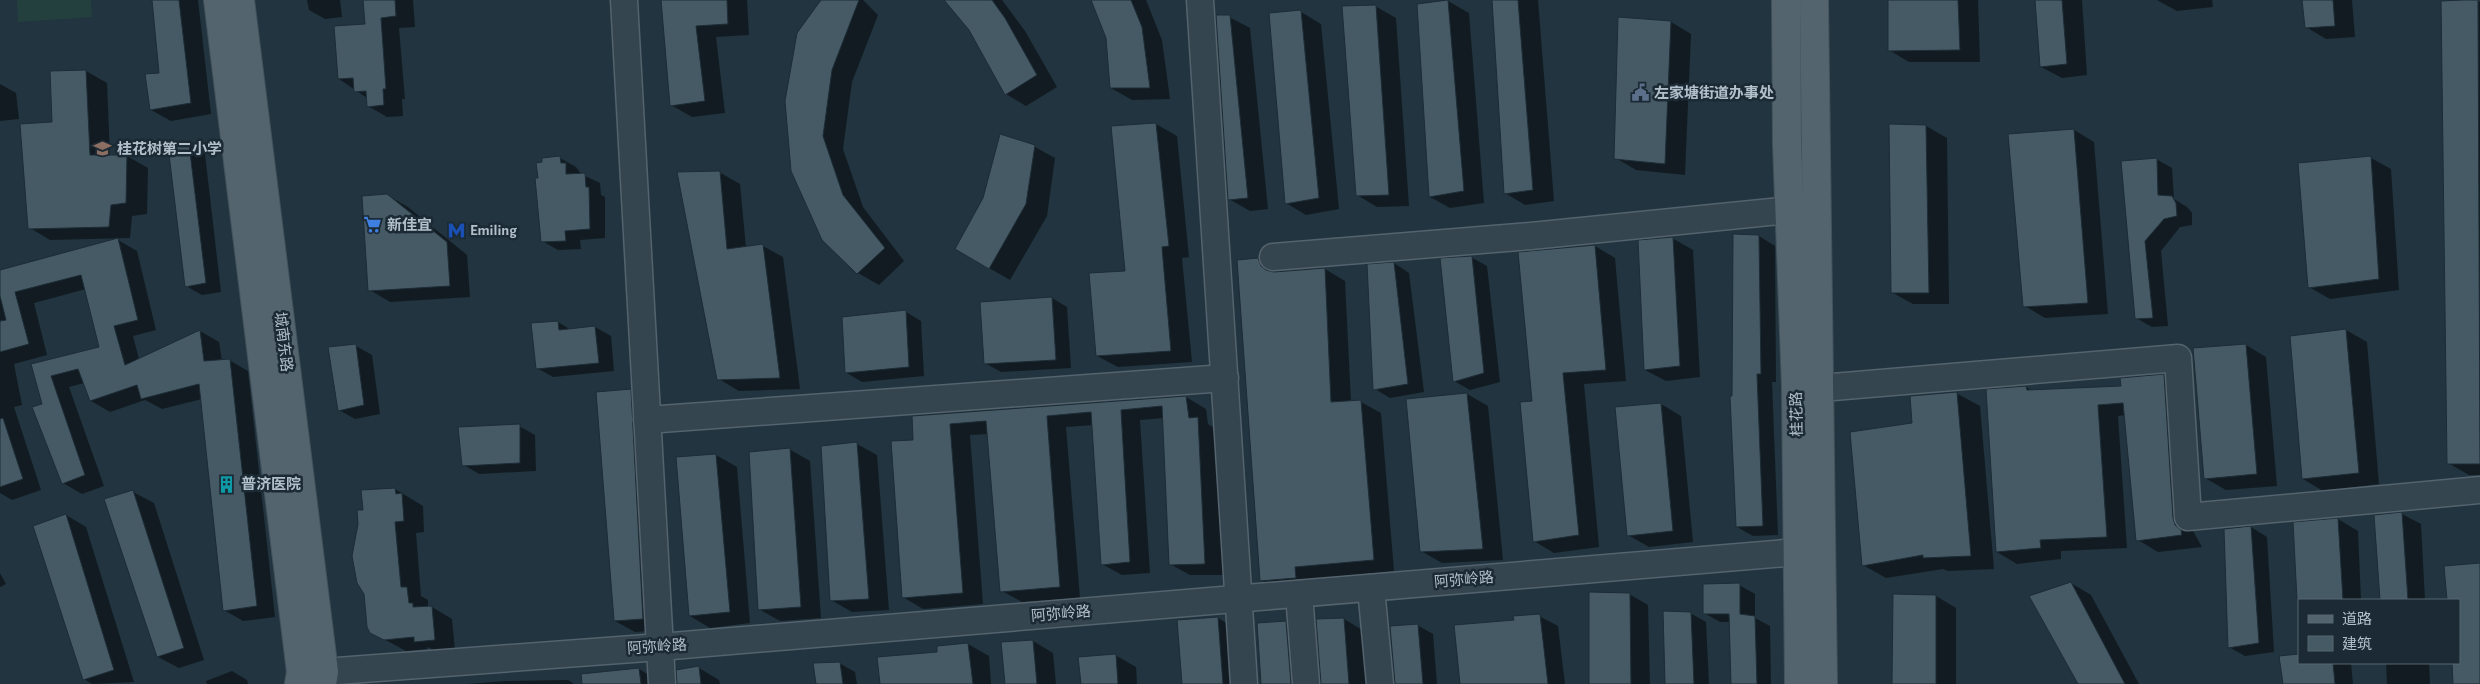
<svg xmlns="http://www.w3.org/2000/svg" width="2480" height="684" font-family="'Alegreya Sans','Noto Sans SC',sans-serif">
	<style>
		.green { fill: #23403e }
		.shadow { fill: #0007 }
		.building { fill: #455a65; stroke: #1d2c36 }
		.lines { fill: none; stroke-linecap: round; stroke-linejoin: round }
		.minor-casing { stroke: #54636d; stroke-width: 29 }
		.major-casing { stroke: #42515b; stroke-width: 30 }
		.minor { stroke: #35454f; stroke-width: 26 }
		.major { stroke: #53646f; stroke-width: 28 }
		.labels { text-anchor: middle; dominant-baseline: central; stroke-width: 5; stroke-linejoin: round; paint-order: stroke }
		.poi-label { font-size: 15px; font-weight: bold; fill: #b1c0ca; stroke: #1b2a34; text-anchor: start }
		.street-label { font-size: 15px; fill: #b1c0ca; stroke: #1b2a34 }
	</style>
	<rect width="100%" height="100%" fill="#21343f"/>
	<polygon class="green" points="17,0 91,0 92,17 18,22"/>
	<g class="shadow">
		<polygon points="153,0 198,0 211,114 171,121 151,110 160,74"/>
		<polygon points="307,0 340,0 342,17 325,19 309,10"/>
		<polygon points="365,0 413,0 415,27 399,28 405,99 402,99 403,116 387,117 368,106 367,98 339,79 367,25"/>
		<polygon points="663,0 747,0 749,35 716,37 725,113 692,117 671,105"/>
		<polygon points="822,0 863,0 878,15 852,82 843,149 863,207 904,261 879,285 858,273 823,240"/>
		<polygon points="946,0 1002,0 1025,31 1057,87 1026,106 1006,94 970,29"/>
		<polygon points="1093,0 1146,0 1162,40 1170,99 1132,100 1111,88 1108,37"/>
		<polygon points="1493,0 1538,0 1554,201 1525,205 1505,193"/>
		<polygon points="1889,0 1978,0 1980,62 1909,62 1889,50"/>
		<polygon points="2036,0 2082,0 2087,75 2062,78 2041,67"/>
		<polygon points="2157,0 2212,0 2213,7 2177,11"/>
		<polygon points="2303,0 2352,0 2355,37 2326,39 2306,27"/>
		<polygon points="1448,1 1469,13 1484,203 1450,208 1430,197 1418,5"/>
		<polygon points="2478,1 2480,2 2480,475 2469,475 2448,463 2442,2"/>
		<polygon points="1375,6 1396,18 1409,206 1377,207 1357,195"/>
		<polygon points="1301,12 1321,24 1339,209 1306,215 1286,203"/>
		<polygon points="1229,17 1250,28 1268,209 1250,211 1229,199"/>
		<polygon points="1671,22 1691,34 1685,175 1636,170 1616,158"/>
		<polygon points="86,71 107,83 110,156 127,156 148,168 147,214 132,216 130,238 50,240 30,228 53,123 52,72"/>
		<polygon points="0,84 16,93 19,119 0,121"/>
		<polygon points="1156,124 1177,136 1189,257 1182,258 1192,362 1118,367 1097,356 1126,272 1112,127"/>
		<polygon points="1890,126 1926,126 1947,138 1949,304 1913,304 1893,293"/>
		<polygon points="2074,130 2094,142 2108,314 2045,318 2025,306"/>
		<polygon points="1001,135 1035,147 1055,158 1047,216 1010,280 956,249 984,198"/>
		<polygon points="189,145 205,154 221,292 202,295 186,286"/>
		<polygon points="560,158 576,167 581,174 600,183 601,195 605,197 605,238 580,240 581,249 558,250 542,241"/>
		<polygon points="2371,158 2391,169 2399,290 2330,299 2309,287"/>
		<polygon points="2156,159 2172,168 2174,199 2187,207 2192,213 2192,225 2180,227 2161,251 2168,326 2152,327 2136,318 2123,162"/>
		<polygon points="719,172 740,184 746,248 763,246 783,257 800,389 739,391 719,379"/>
		<polygon points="387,195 408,207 467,255 470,297 390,302 370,290"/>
		<polygon points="1734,235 1759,236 1775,246 1776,382 1772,382 1778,535 1753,536 1737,527 1734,397"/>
		<polygon points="1672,238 1693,250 1700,377 1666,381 1645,370"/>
		<polygon points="118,240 137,251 156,330 133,336 139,359 200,331 219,342 222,361 229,360 248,371 275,617 243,621 224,610 202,399 162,409 145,400 110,412 91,401 84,383 69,387 104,486 82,494 63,483 33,365 101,348 86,289 34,303 47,355 14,364 22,405 14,407 41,490 12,500 0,493 0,271"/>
		<polygon points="1595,246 1615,258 1626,381 1584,384 1599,547 1554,553 1534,541 1533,402"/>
		<polygon points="1471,257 1487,266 1500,382 1470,390 1454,381"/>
		<polygon points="1258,260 1279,273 1325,269 1345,281 1351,402 1361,402 1381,413 1394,571 1315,579 1316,590 1282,592 1261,580"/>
		<polygon points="1394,263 1409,273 1424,392 1390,398 1375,389"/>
		<polygon points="1052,298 1067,307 1071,368 1001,372 985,363"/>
		<polygon points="906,312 921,321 924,376 862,382 847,373"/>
		<polygon points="558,322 571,330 595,327 611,336 614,371 553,377 537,368"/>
		<polygon points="2346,330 2367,342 2379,484 2323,491 2303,479 2292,337"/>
		<polygon points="2246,345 2266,357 2277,486 2226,490 2205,478"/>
		<polygon points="356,346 372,355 380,414 355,419 339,410"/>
		<polygon points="2164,376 2184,387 2193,531 2202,547 2158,552 2138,540 2125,415 2118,416 2127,548 2061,551 2061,559 2017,564 1997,552 2026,387 2033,391 2123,387"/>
		<polygon points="630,390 651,402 663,630 635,632 615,621"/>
		<polygon points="1956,393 1980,406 1994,569 1948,571 1943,569 1886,578 1863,565 1914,424"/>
		<polygon points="1467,394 1488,406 1503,560 1442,563 1421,551"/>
		<polygon points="1186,397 1206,409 1208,424 1217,430 1225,575 1190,575 1170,564 1164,418 1140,420 1150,573 1122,575 1102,564 1093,425 1066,427 1080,598 1022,602 1002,591 988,434 970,435 983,604 923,609 903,597 915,441 913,417"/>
		<polygon points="1661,404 1681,416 1693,542 1649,547 1628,535"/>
		<polygon points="519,426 535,435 536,471 479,474 464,465"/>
		<polygon points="857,444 877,455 889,610 852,612 831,600"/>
		<polygon points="789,449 810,461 821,618 780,621 759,609"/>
		<polygon points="716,455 737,467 750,623 710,628 690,616 677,458"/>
		<polygon points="395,489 423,506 424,532 416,533 421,596 428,600 428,607 432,607 452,619 455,651 438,653 428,647 427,649 406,651 371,632 364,511"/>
		<polygon points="133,492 154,503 204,660 179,668 158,657 106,500"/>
		<polygon points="2402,514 2421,524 2425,600 2381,600 2375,516"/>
		<polygon points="66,515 86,527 134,682 92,684 84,679"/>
		<polygon points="2338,519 2358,531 2361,600 2299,600 2299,603 2294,524"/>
		<polygon points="2251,527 2267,537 2274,652 2245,656 2229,647"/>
		<polygon points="2480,564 2480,684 2454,684 2453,663 2459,663 2459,600 2448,600 2446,567"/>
		<polygon points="0,573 6,584 0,587"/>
		<polygon points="2071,583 2091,595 2139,684 2080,684"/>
		<polygon points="1739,585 1755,594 1755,618 1770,626 1771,684 1732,684 1731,622 1720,622 1704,613"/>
		<polygon points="1629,594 1648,605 1650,684 1591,684"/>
		<polygon points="1936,596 1956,608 1956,684 1893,684"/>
		<polygon points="1690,613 1706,622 1709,684 1666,684"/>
		<polygon points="1539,616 1558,626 1565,684 1523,684"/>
		<polygon points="1218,618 1238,630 1242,684 1183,684"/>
		<polygon points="1344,619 1364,631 1369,684 1322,684"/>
		<polygon points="1286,622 1306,634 1310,684 1262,684"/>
		<polygon points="1417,625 1433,634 1437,684 1395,684 1391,627"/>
		<polygon points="1033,641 1053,653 1056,684 1006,684"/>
		<polygon points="968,644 989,656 991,684 882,684 939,653 938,647"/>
		<polygon points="1115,655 1136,667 1137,684 1082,684"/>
		<polygon points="839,663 855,672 857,684 817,684"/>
		<polygon points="2299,663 2351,663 2353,684 2284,684"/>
		<polygon points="2386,663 2429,663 2430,684 2387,684"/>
		<polygon points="699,668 719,680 720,684 677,684"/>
		<polygon points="639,669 659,681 660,684 603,684"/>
		<polygon points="232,671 247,680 248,684 207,684 206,681"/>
		<polygon points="568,680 574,684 467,684 506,681"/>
	</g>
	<g class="building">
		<polygon points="152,0 179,0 191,103 150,110 145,74 159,73"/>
		<polygon points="363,0 395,0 396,16 381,18 386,89 383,89 384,105 367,107 366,91 354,92 353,78 338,79 334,26 365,24"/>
		<polygon points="661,0 727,0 728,24 696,26 705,101 670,106"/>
		<polygon points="821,0 859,0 832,70 823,136 843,195 885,248 857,274 822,240 791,171 785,101 797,33"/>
		<polygon points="944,0 992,0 1005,18 1037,75 1005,95 969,30"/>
		<polygon points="1091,0 1131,0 1142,27 1150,88 1110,88 1106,38"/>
		<polygon points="1448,0 1464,191 1429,197 1417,4"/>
		<polygon points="1492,0 1518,0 1533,190 1504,194"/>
		<polygon points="1888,0 1958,0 1960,50 1888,51"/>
		<polygon points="2035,0 2062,0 2067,64 2040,67"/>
		<polygon points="2302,0 2333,0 2335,26 2305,28"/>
		<polygon points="2463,0 2478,0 2480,464 2447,464 2441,1"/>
		<polygon points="1376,5 1389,195 1356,196 1342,6"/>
		<polygon points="1301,10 1319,198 1285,204 1269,13"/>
		<polygon points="1216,15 1230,15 1248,198 1228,200"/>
		<polygon points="1618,17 1671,21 1665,164 1614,159"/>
		<polygon points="86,70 90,155 127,155 126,203 111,205 109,227 28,229 20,124 52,122 50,71"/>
		<polygon points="1156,123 1169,246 1162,247 1171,351 1096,356 1089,273 1125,271 1111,126"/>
		<polygon points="1889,124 1926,125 1929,293 1891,293"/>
		<polygon points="2074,129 2088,303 2023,307 2008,134"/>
		<polygon points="1000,134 1035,145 1026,204 989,269 955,249 983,198"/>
		<polygon points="189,144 206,283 185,287 168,146"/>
		<polygon points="560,156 561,163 566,163 566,174 585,173 586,187 589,187 590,229 565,231 566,241 541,242 535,178 538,178 536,163 542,162 542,158"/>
		<polygon points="2371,156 2379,279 2308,288 2298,163"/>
		<polygon points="2157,158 2158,195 2172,196 2176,203 2177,216 2164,219 2145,241 2153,318 2135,319 2121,161"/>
		<polygon points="720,171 727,249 763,244 780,378 717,380 677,172"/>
		<polygon points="387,194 447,242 450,286 368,291 362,196"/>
		<polygon points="1733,234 1759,235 1761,374 1757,374 1763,526 1736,527 1730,396 1732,396"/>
		<polygon points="1673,237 1680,366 1644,370 1638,240"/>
		<polygon points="118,238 138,320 114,326 125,365 200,330 204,361 230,359 257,606 223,611 199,384 141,399 137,385 90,401 78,369 51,376 85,475 62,484 32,407 42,404 31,364 99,347 81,275 15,292 29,344 0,352 0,321 6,320 0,296 0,270"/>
		<polygon points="1595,245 1606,370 1563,373 1579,535 1533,542 1520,402 1532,401 1518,252"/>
		<polygon points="1472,256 1484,373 1453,382 1440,258"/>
		<polygon points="1258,258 1261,266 1266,270 1274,272 1325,268 1331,402 1361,400 1374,560 1295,567 1296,578 1260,581 1237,260"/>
		<polygon points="1394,262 1408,384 1373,390 1367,264"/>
		<polygon points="1052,297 1056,360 984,364 980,302"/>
		<polygon points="906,310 909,367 845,373 842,317"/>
		<polygon points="558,321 559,330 595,326 599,363 536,369 531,323"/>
		<polygon points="2346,329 2359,473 2302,479 2290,336"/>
		<polygon points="356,344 364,405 338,411 328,347"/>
		<polygon points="2246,344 2257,474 2204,479 2193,348"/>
		<polygon points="2164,374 2173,518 2175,525 2181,530 2182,535 2136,541 2123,403 2098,405 2107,537 2040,540 2041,548 1996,552 1986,389 2026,386 2027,390 2121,386 2120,378"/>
		<polygon points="631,389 643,619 614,621 596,392"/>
		<polygon points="1957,392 1971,556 1923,558 1923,555 1862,566 1850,432 1912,423 1910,396"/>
		<polygon points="1467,393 1483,549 1420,552 1406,399"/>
		<polygon points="1186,396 1189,418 1198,417 1205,564 1169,565 1162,406 1121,410 1130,562 1101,565 1091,412 1047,416 1060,587 1000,592 986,421 950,424 963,593 902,598 891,441 913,440 912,416"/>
		<polygon points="1661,403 1673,531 1627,536 1615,407"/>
		<polygon points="3,418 23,479 0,487 0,419"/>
		<polygon points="520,424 520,463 462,466 458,427"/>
		<polygon points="857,442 869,599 830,601 821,446"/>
		<polygon points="790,448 801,607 758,610 749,452"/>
		<polygon points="716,454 730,612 689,616 676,457"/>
		<polygon points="395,488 396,494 402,493 404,521 395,522 401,587 407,587 409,603 413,603 413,607 432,606 435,640 414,642 414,637 384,640 370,633 367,627 364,594 357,583 352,556 358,524 357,510 363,510 361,490"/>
		<polygon points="133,490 184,648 157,657 104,499"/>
		<polygon points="2402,512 2408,600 2380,600 2374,515"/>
		<polygon points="66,514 114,670 83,680 33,526"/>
		<polygon points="2338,518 2343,600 2297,600 2293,522"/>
		<polygon points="2251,526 2259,643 2228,648 2224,529"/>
		<polygon points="2480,563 2480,684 2453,684 2452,663 2459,663 2459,600 2447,600 2444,566"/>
		<polygon points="2071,582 2125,684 2078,684 2029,596"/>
		<polygon points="1740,583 1740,614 1755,616 1757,684 1731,684 1729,614 1703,614 1703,584"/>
		<polygon points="1589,592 1630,593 1631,684 1589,684"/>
		<polygon points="1893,594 1936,595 1936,684 1892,684"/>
		<polygon points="1663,611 1691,612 1694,684 1665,684"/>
		<polygon points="1540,614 1548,684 1460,684 1454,625 1514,620 1513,616"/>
		<polygon points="1218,617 1223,684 1182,684 1177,620"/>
		<polygon points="1344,618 1349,684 1321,684 1316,619"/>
		<polygon points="1286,621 1291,684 1261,684 1257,623"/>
		<polygon points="1418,624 1423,684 1395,684 1390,626"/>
		<polygon points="1033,640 1037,684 1005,684 1001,642"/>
		<polygon points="968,643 973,684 880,684 877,657 937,652 937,646"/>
		<polygon points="1116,654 1118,684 1081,684 1078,657"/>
		<polygon points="2299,654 2299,663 2333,663 2335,684 2283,684 2279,656"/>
		<polygon points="840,662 843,684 816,684 813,663"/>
		<polygon points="699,666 701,684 677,684 676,670"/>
		<polygon points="639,668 641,684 582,684 581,674"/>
	</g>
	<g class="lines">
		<defs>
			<g id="minor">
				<polyline points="624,0 662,684"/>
				<polyline points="1200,0 1244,684"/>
				<polyline points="1273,257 1531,236 1790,210"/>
				<polyline points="1797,388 1821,388 2178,358 2188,517 2480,490"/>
				<polyline points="647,420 1225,378"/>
				<polyline points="1371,588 1380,684"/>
				<polyline points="1299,594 1306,684"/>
				<polyline points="324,672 660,647 1798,552"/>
			</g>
			<g id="major">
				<polyline points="218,0 301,672 299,684"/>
				<polyline points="240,0 324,672 322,684"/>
				<polyline points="1786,0 1787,144 1796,388 1799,684"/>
				<polyline points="1814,0 1823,684"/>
			</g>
		</defs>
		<use href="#minor" class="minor-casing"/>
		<use href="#major" class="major-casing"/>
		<use href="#minor" class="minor"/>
		<use href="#major" class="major"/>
	</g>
	<defs>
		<symbol id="civic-bare" viewBox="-9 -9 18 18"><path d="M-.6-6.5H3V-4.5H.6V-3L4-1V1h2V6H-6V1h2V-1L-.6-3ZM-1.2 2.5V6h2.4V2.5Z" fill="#5c6f8a" stroke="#1b2a34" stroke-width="2.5" paint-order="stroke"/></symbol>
		<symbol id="school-bare" viewBox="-9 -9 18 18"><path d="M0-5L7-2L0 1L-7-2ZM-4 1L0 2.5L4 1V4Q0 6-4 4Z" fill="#8d6e63" stroke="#1b2a34" stroke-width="2.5" paint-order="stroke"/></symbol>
		<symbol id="supermarket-bare" viewBox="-9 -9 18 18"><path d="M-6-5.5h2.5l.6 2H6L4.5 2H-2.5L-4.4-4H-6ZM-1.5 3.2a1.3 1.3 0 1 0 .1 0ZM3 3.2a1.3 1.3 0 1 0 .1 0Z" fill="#3f7fe0" stroke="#1b2a34" stroke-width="2.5" paint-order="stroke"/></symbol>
		<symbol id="metro-bare" viewBox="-9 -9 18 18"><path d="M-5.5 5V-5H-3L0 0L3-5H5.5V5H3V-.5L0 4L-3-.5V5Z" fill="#1a4fb4" stroke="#1b2a34" stroke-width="2.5" paint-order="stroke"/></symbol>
		<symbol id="building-bare" viewBox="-9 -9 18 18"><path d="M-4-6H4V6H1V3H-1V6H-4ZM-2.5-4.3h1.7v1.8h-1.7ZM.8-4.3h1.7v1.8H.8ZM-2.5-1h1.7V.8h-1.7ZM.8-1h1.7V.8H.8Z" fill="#0f9aa8" stroke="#1b2a34" stroke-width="2.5" paint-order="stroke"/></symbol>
	</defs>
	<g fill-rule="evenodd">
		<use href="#civic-bare" x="1628" y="80" width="25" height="25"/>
		<use href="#school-bare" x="90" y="136" width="25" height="25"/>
		<use href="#supermarket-bare" x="360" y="212" width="25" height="25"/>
		<use href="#metro-bare" x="444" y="218" width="25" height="25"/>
		<use href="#building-bare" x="214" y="472" width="25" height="25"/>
	</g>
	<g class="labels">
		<g class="poi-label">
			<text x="1654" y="93">左家塘街道办事处</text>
			<text x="117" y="149">桂花树第二小学</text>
			<text x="387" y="225">新佳宜</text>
			<text x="470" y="230">Emiling</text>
			<text x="241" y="484">普济医院</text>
		</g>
		<g class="street-label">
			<text transform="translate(283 342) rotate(83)">城南东路</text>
			<text transform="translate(1797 414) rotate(-91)">桂花路</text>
			<text transform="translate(1464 580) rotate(-5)">阿弥岭路</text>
			<text transform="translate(1061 614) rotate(-5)">阿弥岭路</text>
			<text transform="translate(657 647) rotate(-4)">阿弥岭路</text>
		</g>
	</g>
	<rect x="2298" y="599" width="162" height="65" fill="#1b2a34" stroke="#576670"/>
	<rect x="2308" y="615" width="25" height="8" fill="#53646f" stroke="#576670"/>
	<text x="2342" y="624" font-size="15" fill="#b1c0ca">道路</text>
	<rect x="2308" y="636" width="25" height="15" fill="#455a65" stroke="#576670"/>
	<text x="2342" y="649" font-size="15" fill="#b1c0ca">建筑</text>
</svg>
